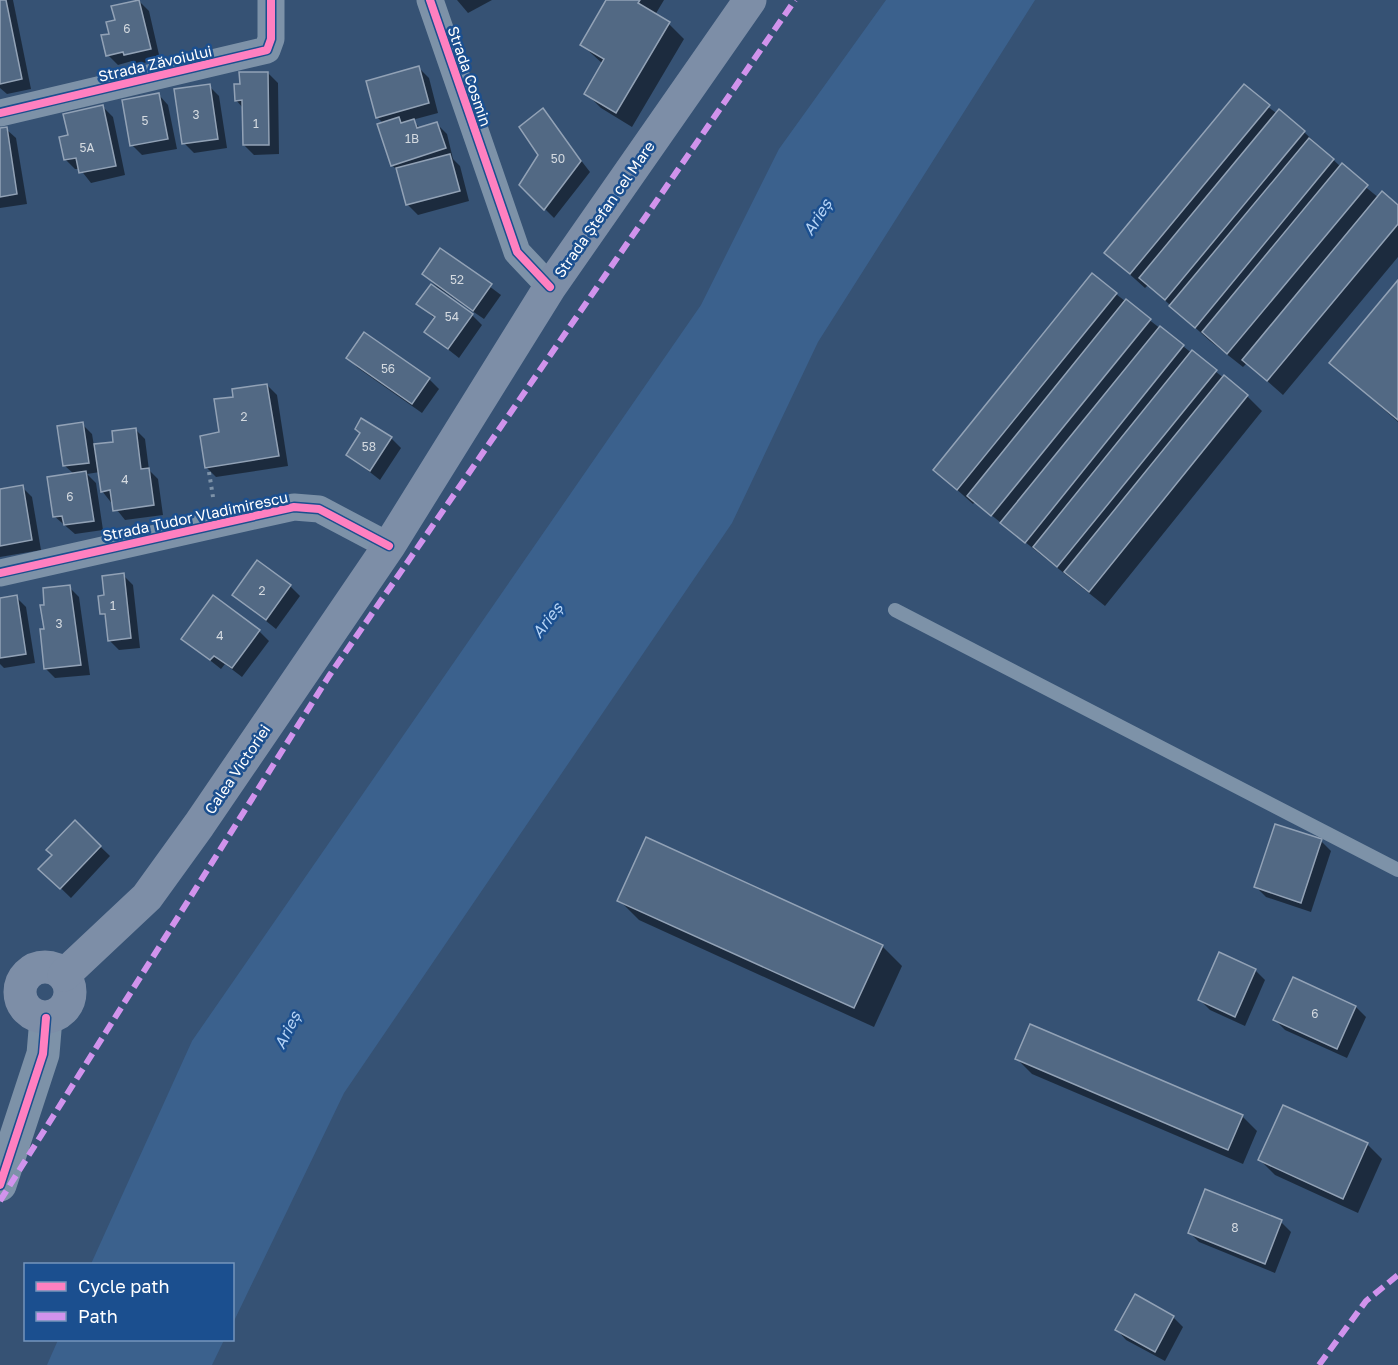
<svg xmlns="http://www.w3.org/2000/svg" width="1398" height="1365" font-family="'Golos Text',sans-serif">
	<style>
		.water { fill: #3b618d }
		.shadow { fill: #0007 }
		.building { fill: #526984; stroke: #92a2b6; stroke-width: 1.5 }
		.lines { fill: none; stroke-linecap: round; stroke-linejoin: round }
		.path { stroke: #7d92a8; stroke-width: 4; stroke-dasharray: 3 4.5; stroke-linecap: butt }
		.service { stroke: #7d92a8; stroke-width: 14 }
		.minor { stroke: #7d92a8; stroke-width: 27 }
		.tertiary { stroke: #7d92a8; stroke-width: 33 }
		.primary { stroke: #7d8ea7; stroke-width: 33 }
		.quiet { stroke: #d193ec; stroke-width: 6; stroke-dasharray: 12 6; stroke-linecap: butt }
		.cycleway-casing { stroke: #1b4f8f; stroke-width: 11 }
		.cycleway { stroke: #ff80c0; stroke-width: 8 }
		.labels { text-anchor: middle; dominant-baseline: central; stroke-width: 5; stroke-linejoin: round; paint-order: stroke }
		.number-label { font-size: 12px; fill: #d4dae0 }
		.street-label { font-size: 15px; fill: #fff; stroke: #1b4f8f }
		.water-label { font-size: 16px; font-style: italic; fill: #b5d3f5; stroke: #1b4f8f }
	</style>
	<rect width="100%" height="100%" fill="#365274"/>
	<g class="water">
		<polygon points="886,0 1035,0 818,342 732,523 344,1093 233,1323 232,1264 91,1264 192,1041 701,305 779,149"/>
		<polygon points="58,1340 224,1340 212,1365 47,1365"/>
	</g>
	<g class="shadow">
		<polygon points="0,0 13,0 31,89 7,94 0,88"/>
		<polygon points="457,0 492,0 468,13"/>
		<polygon points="608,0 664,0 655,15 669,24 684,39 632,127 601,108 586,93 603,64 582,45"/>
		<polygon points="139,1 149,11 160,59 135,65 132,61 118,65 108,55 111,35 117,21"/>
		<polygon points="419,68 429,78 438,113 412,120 421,129 437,124 447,134 453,159 460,166 469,201 418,215 408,205 399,172 392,165 383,123 377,117"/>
		<polygon points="268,73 278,83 279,154 254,155 244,145 243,108 236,100"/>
		<polygon points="209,86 219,96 227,148 194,153 184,143"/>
		<polygon points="159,95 168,105 177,149 142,155 132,145"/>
		<polygon points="103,107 113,117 125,175 91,183 80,169 75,169 65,159 69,136"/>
		<polygon points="1268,107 1304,132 1341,167 1379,198 1398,207 1398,257 1283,395 1247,363 1243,367 1210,341 1148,285 1145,288 1106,253"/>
		<polygon points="542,110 590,172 554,218 521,185 540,155"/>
		<polygon points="6,129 16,138 27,204 0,208 0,130"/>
		<polygon points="441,250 501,295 484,319 437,287 424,274"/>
		<polygon points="1398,283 1398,422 1331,363"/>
		<polygon points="1116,294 1247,396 1262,411 1105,606 975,502 973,504 935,470"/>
		<polygon points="418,303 472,315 482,325 459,358 426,332 435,319"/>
		<polygon points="348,358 429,379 439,389 422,413 358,368"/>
		<polygon points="267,385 277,395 288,466 216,477 206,467 234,398"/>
		<polygon points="82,424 92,434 94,446 115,443 135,429 145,439 149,470 158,479 163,515 125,520 102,491 100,472 87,474 96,483 103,530 75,534 54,516 74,474 65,466"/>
		<polygon points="391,438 401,448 380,480 348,455"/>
		<polygon points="22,487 32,497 41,550 0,557 0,491"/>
		<polygon points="123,575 133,585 140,648 119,650 109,640 107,619 102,613 106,597"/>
		<polygon points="290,586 300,596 276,629 234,595"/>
		<polygon points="69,587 79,597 90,675 55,678 45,668 46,630"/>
		<polygon points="16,597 26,607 35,663 4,668 0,664 0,599"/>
		<polygon points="259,631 269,641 242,677 225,664 221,669 183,639"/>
		<polygon points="75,822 110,856 71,898 41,869 54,855"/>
		<polygon points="1321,841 1331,851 1311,912 1266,897 1256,887"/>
		<polygon points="619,900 882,946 902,966 874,1027 639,920"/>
		<polygon points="1255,970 1265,980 1245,1026 1210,1010 1200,1000"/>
		<polygon points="1294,979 1356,1007 1366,1017 1347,1058 1285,1030 1275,1020"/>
		<polygon points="1017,1059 1242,1116 1257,1131 1243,1164 1032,1074"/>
		<polygon points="1367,1144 1382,1159 1358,1213 1275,1175 1260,1160"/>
		<polygon points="1281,1222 1291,1232 1275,1273 1199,1242 1189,1232"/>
		<polygon points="1173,1317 1183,1327 1165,1361 1126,1340 1117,1330"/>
	</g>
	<g class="building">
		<polygon points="0,0 6,0 22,79 0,84"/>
		<polygon points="139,0 151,49 124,55 123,52 106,56 101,35 109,34 106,22 115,20 111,6"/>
		<polygon points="606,0 640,0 638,3 670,22 616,113 584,94 604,59 580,45"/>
		<polygon points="419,66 429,103 376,118 366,81"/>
		<polygon points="239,72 268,72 269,145 243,145 242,100 235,101 234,84 240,84"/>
		<polygon points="210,84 218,139 182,144 174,89"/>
		<polygon points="1244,84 1270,105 1130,274 1104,253"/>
		<polygon points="159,93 168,139 130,146 122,100"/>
		<polygon points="103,105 116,166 79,173 76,158 64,160 59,137 68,135 63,114"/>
		<polygon points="543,108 581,161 544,210 519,185 538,155 519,127"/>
		<polygon points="1279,109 1305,131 1165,300 1139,278"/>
		<polygon points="399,117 401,123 414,119 417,128 437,122 446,148 391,166 377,124"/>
		<polygon points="7,127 17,194 0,197 0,128"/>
		<polygon points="1309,138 1334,159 1195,328 1169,306"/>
		<polygon points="450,154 460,191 406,205 396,168"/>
		<polygon points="1342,163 1368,185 1227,354 1202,332"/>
		<polygon points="1382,191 1398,205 1398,224 1267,381 1242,360"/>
		<polygon points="440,248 492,284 473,311 422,274"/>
		<polygon points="1092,273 1117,293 957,490 933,470"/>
		<polygon points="1398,280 1398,420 1329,363"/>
		<polygon points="431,284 473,314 448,349 424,332 435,317 416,304"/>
		<polygon points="1126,299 1151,319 991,516 967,496"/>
		<polygon points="1160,326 1184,345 1025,543 1000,523"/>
		<polygon points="364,332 430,378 412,404 346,358"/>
		<polygon points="1192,350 1217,370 1057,567 1033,547"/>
		<polygon points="1224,375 1248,395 1089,592 1064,572"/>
		<polygon points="267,384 279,456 205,468 200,436 219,432 214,399 233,397 232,389"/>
		<polygon points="361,418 392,437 370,471 346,455 360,433 355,429"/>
		<polygon points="83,422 89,463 63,466 57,426"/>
		<polygon points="136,428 141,469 149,468 154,505 113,511 110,490 101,492 94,444 113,442 112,431"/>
		<polygon points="86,471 94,521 64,525 62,516 53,517 47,477"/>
		<polygon points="23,485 32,540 0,546 0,489"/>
		<polygon points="257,560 291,585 266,620 232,595"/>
		<polygon points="124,573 131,638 108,641 105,614 100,614 98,596 104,595 102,576"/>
		<polygon points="70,585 81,665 44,669 40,629 44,629 40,605 44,605 43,588"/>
		<polygon points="17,595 26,654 0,658 0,598"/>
		<polygon points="213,595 260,630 232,668 214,656 210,660 181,639"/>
		<polygon points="75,820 101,846 60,889 38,869 52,855 46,850"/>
		<polygon points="1275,824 1322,839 1301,903 1254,887"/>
		<polygon points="646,837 883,945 854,1008 617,901"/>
		<polygon points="1219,952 1256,969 1235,1017 1198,1000"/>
		<polygon points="1293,977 1356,1006 1337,1049 1273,1020"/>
		<polygon points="1030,1024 1243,1115 1228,1150 1015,1059"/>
		<polygon points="1283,1105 1368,1143 1343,1199 1258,1160"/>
		<polygon points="1205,1189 1282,1220 1265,1264 1188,1233"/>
		<polygon points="1135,1294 1174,1316 1155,1352 1115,1330"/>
	</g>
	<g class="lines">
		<polyline class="path" points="209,472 213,497"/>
		<polyline class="service" points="895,610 1398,870"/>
		<g class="minor">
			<polyline points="430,0 517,252 550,287"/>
			<polyline points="0,113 267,50 271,39 271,0"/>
			<polyline points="0,573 294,507 319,509 389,546"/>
		</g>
		<polyline class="tertiary" points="0,1185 43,1054 46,1018"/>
		<g class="primary">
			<circle cx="45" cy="992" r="25"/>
			<polyline points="64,975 147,897 199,825 389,546 550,287 750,0"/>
		</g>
		<g class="quiet">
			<polyline points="0,1201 329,676 795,0"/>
			<polyline points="1319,1365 1366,1301 1398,1275"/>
		</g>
		<defs>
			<g id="cycleway">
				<polyline points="430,0 517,252 550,287"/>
				<polyline points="0,113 267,50 271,39 271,0"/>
				<polyline points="0,573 294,507 319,509 389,546"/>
				<polyline points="0,1185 43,1054 46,1018"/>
			</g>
		</defs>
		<use href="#cycleway" class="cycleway-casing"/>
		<use href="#cycleway" class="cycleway"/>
	</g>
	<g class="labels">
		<g class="number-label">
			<text x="127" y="28">6</text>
			<text x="196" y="114">3</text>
			<text x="145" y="120">5</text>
			<text x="256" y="123">1</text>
			<text x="412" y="138">1B</text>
			<text x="87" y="147">5A</text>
			<text x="558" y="158">50</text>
			<text x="457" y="279">52</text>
			<text x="452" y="316">54</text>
			<text x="388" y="368">56</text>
			<text x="244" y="416">2</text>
			<text x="369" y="446">58</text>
			<text x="125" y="479">4</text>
			<text x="70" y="496">6</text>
			<text x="262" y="590">2</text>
			<text x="113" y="605">1</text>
			<text x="59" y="623">3</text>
			<text x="220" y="635">4</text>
			<text x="1315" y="1013">6</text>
			<text x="1235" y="1227">8</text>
		</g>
		<g class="street-label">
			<text transform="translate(155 63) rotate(-13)">Strada Zăvoiului</text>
			<text transform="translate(470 76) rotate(71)">Strada Cosmin</text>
			<text transform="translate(604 209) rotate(-55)">Strada Ștefan cel Mare</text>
			<text transform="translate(195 516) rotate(-12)">Strada Tudor Vladimirescu</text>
			<text transform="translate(237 769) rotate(-56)">Calea Victoriei</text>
		</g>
		<g class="water-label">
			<text transform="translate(817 217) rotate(-58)">Arieș</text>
			<text transform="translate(547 620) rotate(-53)">Arieș</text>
			<text transform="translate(287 1030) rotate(-64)">Arieș</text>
		</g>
	</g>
	<rect x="24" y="1263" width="210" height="78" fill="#1b4f8f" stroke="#7695bc" stroke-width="1.5"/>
	<rect x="36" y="1282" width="30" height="9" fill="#ff80c0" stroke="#7695bc" stroke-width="1.5"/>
	<text x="78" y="1293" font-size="18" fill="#ffffff">Cycle path</text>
	<rect x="36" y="1312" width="30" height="9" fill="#d193ec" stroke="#7695bc" stroke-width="1.5"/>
	<text x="78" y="1323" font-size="18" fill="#ffffff">Path</text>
</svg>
